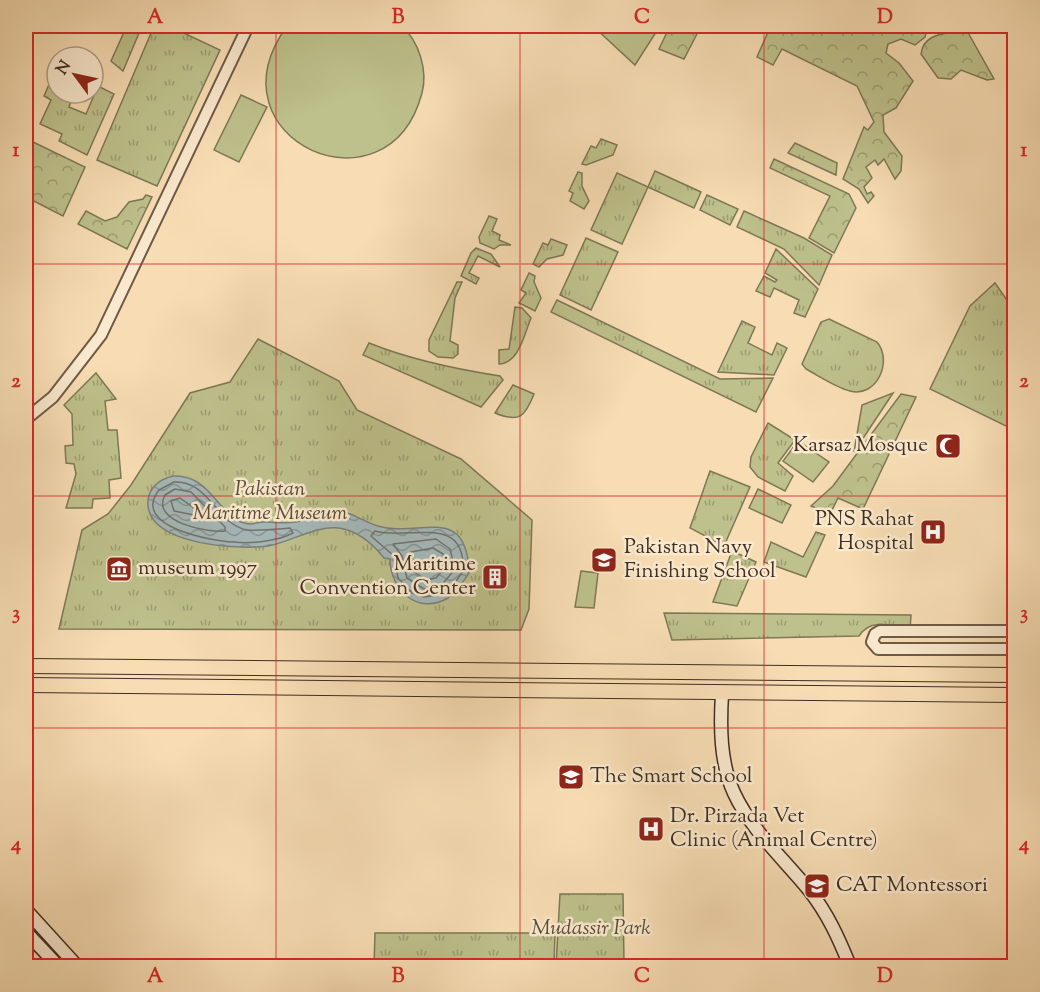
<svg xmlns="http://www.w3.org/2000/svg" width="1040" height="992" font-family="'Sorts Mill Goudy',serif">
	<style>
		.grass { fill: url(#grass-tufts); stroke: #7e7856; stroke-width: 1.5 }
		.forest { fill: url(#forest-crowns); stroke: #7e7856; stroke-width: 1.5 }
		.garden { fill: #bec18c; stroke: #7e7856; stroke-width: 1.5 }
		.water { fill: url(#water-waves); stroke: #7c817c; stroke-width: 1.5 }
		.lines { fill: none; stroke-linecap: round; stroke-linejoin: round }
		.shore { stroke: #72736d; stroke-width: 1.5 }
		.tertiary-casing { stroke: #6d5a46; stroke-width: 14 }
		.secondary-casing { stroke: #3f2e21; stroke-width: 15 }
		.trunk-casing { stroke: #3f2e21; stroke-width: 16 }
		.tertiary { stroke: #fae9ce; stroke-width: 10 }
		.secondary { stroke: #fae9ce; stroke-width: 12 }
		.trunk { stroke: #f8ddb4; stroke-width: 14 }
		.grid { fill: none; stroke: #d62828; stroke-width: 1.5; stroke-opacity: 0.55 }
		.labels { text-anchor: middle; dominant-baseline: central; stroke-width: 5; stroke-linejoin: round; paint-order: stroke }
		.poi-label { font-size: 21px; fill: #3f2e21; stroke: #fae9ce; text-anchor: start }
		.park-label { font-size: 21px; font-style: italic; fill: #584b36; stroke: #fae9ce }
		.neatline { fill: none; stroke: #d62828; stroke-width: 2 }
		.grid-label { font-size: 20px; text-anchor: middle; font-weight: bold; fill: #d62828 }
	</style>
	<defs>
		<pattern id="grass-tufts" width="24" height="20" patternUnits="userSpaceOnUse" patternTransform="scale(1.5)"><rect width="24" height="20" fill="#bec18c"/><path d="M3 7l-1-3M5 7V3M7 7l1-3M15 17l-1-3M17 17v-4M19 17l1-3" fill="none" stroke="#9c9d72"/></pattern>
		<pattern id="forest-crowns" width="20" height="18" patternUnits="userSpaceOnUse" patternTransform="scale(1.5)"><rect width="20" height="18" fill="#bec18c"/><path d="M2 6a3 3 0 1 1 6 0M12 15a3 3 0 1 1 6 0" fill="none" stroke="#9c9d72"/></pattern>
		<pattern id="water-waves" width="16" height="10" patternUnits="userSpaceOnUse" patternTransform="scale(1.5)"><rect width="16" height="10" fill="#a4b8b9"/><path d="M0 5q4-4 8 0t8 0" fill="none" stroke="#879696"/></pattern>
	</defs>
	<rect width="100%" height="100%" fill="#f8ddb4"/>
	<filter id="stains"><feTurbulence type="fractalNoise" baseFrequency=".00333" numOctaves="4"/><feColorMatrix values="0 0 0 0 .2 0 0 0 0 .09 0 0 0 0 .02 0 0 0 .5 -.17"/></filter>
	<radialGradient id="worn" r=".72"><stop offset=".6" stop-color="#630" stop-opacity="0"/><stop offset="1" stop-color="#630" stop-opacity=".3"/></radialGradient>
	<g class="grass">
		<polygon points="111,26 142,26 123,71 111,61 124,32"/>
		<polygon points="154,26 169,26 220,50 157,186 97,160"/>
		<polygon points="54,73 57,75 57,93 74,93 69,107 86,114 98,86 114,94 87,155 59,141 62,134 40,124 51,100 44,96"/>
		<polygon points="601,139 617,145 613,155 586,165 582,164 591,146 596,148"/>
		<polygon points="795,143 837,163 836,175 788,153"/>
		<polygon points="655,171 701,192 694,208 648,187 622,244 591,230 617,173 648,187"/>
		<polygon points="578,172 582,173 582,186 589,201 584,209 570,201 573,193 569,191"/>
		<polygon points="707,195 738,209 730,225 700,210"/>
		<polygon points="744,211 804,238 832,255 819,285 784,249 737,227"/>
		<polygon points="489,216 497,219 492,231 500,235 499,240 511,245 500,245 494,249 480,243 479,237"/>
		<polygon points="586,238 618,252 591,310 560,295"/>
		<polygon points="551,239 567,245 563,255 547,259 539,267 533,264 543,243 548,245"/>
		<polygon points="476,248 491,254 500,267 478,256 469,273 479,278 476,284 461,276 471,253"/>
		<polygon points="776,249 818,289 805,317 794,313 799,300 774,288 770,297 756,291 764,276 775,282 777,280 765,273"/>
		<polygon points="529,273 535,276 534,282 541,298 535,311 519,303 526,293 521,290"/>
		<polygon points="457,282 462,282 455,298 450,341 458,345 458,354 453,358 438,357 429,351 429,340"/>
		<polygon points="995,283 1014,310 1014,426 1010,428 930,389 970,306"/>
		<polygon points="557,300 720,379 773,378 756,412 551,312"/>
		<path d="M515,307l7,1 9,10c-7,17 -12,45 -32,46v-14l10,-1z"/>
		<path d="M829,319l48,23c16,19 0,56 -27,49 -15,-4 -31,-15 -44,-22l-4,-5 19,-42z"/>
		<polygon points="742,321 755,327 748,343 772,355 777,343 787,348 774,375 718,372"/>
		<polygon points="258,339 339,381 357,410 461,459 532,520 529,609 521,630 59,629 82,530 108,514 131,485 190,393 230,382"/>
		<path d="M369,343c42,17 86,26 131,33l3,4 -22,27 -118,-52z"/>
		<polygon points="96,373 116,399 105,401 108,430 117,430 121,478 109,480 110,498 93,499 92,508 66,508 76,474 74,464 66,463 65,446 73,445 72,414 64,405"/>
		<path d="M513,385l21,9c-9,23 -15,29 -39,19z"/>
		<polygon points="893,393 854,452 862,405"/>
		<polygon points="768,423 795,440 778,463 793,476 785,491 758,477 750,467 751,457"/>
		<polygon points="710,471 750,487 724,546 690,528"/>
		<polygon points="758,489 791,505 782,523 749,508"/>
		<polygon points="816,532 825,535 806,577 764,562 771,542 803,557"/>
		<polygon points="732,551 756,562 737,606 713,602"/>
		<path d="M664,613l247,2 -1,15c-19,-4 -39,-13 -51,6l-187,4z"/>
		<polygon points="560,894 623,894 624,964 556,966"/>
		<polygon points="375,933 555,933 554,966 374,966"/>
	</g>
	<g class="forest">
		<polygon points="670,26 701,26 684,59 659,49"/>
		<polygon points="756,26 928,26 925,37 915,45 901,39 888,44 886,53 899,63 913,81 896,108 883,115 884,132 902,156 901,171 895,179 884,159 878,165 875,160 866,167 872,178 864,187 867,194 871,192 874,196 868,203 859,189 843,179 864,127 868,130 874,122 857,86 782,49 773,65 757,57 768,32"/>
		<path d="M966,29l28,50 -7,1 -26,-10 -10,9 -13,-1 -17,-24c3,-23 27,-19 45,-25z"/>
		<polygon points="33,142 85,167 63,216 26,197 26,158"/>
		<polygon points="774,159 849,194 856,208 834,253 809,238 830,196 770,168"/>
		<polygon points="146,195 152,197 127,249 78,224 86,211 105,221 117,217 129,202 143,199"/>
		<polygon points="901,394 916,397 863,509 838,498 830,514 811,506 833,486"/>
	</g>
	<g class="garden">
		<path d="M287,26h115c17,16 26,44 20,67 -34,128 -217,46 -135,-67z"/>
		<polygon points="593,26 660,26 635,65"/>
		<polygon points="241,95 267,107 239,162 214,150"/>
		<polygon points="798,441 829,462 813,482 783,461"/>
		<polygon points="581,571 598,573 594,608 575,607"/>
	</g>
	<path class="water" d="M173,476c41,-2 46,47 78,48 4,0 8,-2 13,-2 10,0 21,2 32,0 12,-2 21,-10 34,-11 20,-2 33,12 52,16 38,10 85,-24 87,46 -6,9 -12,19 -21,25 -31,18 -58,-9 -58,-39l-6,-1c-11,-14 -26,-27 -45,-30 -23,-3 -48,14 -71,18 -31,4 -124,-1 -120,-46 2,-14 13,-21 25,-24z"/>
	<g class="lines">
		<g class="shore">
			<path d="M174,482c35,-2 42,42 73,48 7,1 34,-1 43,-2l3,5c-15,8 -42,11 -59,9 -22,-1 -104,-15 -75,-52z"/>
			<path d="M175,489l16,3 34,35v4c-17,2 -75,-9 -60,-36z"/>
			<polygon points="180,498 198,511 199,516 174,511 171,501"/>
			<path d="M375,531c33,10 91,-19 88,40l-11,16 -9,7 -19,3 -12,-4 -14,-15 -4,-22 -23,-20z"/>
			<polygon points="436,539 450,549 455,569 440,587 424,589 407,578 402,556 393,544"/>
			<polygon points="433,548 443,554 446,566 436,578 426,580 413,571 411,552"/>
		</g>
		<defs>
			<g id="tertiary">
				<polyline points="26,419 53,397 101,335 248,26"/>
				<polyline points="1014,631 880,631 875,634 872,642 878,649 1014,649"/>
			</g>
			<g id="secondary">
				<path d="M722,694c-2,32 -2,69 12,99 17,37 50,66 75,97 19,24 30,49 41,76"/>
				<polyline points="26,910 77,966"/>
				<polyline points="26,932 58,966"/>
			</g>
			<g id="trunk">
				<polyline points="26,666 1014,675"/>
				<polyline points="26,685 1014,695"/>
			</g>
		</defs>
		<use href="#tertiary" class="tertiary-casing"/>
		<use href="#secondary" class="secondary-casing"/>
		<use href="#trunk" class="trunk-casing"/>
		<use href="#tertiary" class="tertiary"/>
		<use href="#secondary" class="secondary"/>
		<use href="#trunk" class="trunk"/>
	</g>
	<path class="grid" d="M276,26v940M520,26v940M764,26v940M26,264h988M26,496h988M26,728h988"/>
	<defs>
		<symbol id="mosque-square" viewBox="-11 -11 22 22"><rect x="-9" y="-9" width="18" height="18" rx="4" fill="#8f2418" stroke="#fae9ce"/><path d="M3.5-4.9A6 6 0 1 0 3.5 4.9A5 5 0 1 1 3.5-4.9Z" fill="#fff"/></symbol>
		<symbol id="hospital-square" viewBox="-11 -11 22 22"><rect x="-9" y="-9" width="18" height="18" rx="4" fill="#8f2418" stroke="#fae9ce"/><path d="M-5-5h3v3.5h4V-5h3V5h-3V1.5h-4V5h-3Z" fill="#fff"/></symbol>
		<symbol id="school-square" viewBox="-11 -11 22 22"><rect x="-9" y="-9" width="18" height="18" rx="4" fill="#8f2418" stroke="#fae9ce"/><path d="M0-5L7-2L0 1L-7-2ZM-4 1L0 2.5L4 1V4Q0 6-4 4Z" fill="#fff"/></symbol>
		<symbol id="museum-square" viewBox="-11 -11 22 22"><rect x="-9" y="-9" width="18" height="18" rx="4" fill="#8f2418" stroke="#fae9ce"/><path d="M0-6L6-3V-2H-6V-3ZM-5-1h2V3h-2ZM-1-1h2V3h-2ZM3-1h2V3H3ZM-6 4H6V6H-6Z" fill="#fff"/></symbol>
		<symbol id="building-square" viewBox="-11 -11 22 22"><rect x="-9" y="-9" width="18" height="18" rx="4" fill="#8f2418" stroke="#fae9ce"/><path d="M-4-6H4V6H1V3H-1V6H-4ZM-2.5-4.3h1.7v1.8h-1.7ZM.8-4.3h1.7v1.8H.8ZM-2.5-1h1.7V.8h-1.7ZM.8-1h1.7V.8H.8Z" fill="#fff"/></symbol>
	</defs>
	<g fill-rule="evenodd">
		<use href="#mosque-square" x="933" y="431" width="30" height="30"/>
		<use href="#hospital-square" x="918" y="517" width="30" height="30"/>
		<use href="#school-square" x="589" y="545" width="30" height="30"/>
		<use href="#museum-square" x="104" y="554" width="30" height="30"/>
		<use href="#building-square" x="480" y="562" width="30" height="30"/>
		<use href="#school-square" x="556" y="762" width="30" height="30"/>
		<use href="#hospital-square" x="636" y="814" width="30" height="30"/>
		<use href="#school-square" x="802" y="871" width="30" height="30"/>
	</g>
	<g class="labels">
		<g class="poi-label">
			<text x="928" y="446" text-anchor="end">Karsaz Mosque</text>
			<text x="914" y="520" text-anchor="end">PNS Rahat<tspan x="914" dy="24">Hospital</tspan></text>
			<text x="624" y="548">Pakistan Navy<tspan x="624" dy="24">Finishing School</tspan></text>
			<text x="476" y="565" text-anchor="end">Maritime<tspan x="476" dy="24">Convention Center</tspan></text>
			<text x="138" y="569">museum 1997</text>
			<text x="590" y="777">The Smart School</text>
			<text x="670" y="817">Dr. Pirzada Vet<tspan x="670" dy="24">Clinic (Animal Centre)</tspan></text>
			<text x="836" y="886">CAT Montessori</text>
		</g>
		<g class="park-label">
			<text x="270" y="490">Pakistan<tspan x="270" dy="24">Maritime Museum</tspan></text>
			<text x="591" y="929">Mudassir Park</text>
		</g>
	</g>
	<rect width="1040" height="992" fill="none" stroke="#f8ddb4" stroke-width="66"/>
	<g transform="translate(75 75) rotate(303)"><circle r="28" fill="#fae9ce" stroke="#af9e89" stroke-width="1.5"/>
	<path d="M0-4.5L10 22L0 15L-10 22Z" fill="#8f2418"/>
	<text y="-9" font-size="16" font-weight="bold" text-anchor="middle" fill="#3f2e21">N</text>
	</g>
	<rect x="33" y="33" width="974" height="926" class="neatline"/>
	<g class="grid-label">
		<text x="155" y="23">A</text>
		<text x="398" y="23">B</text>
		<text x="642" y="23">C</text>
		<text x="885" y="23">D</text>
		<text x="16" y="156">1</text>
		<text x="1024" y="156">1</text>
		<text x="16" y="387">2</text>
		<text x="1024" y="387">2</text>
		<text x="16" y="619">3</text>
		<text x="1024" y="619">3</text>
		<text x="16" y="850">4</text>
		<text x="1024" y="850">4</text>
		<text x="155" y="982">A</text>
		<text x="398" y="982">B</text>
		<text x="642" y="982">C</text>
		<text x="885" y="982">D</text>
	</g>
	<rect width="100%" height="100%" filter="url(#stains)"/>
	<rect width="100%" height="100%" fill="url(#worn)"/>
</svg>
